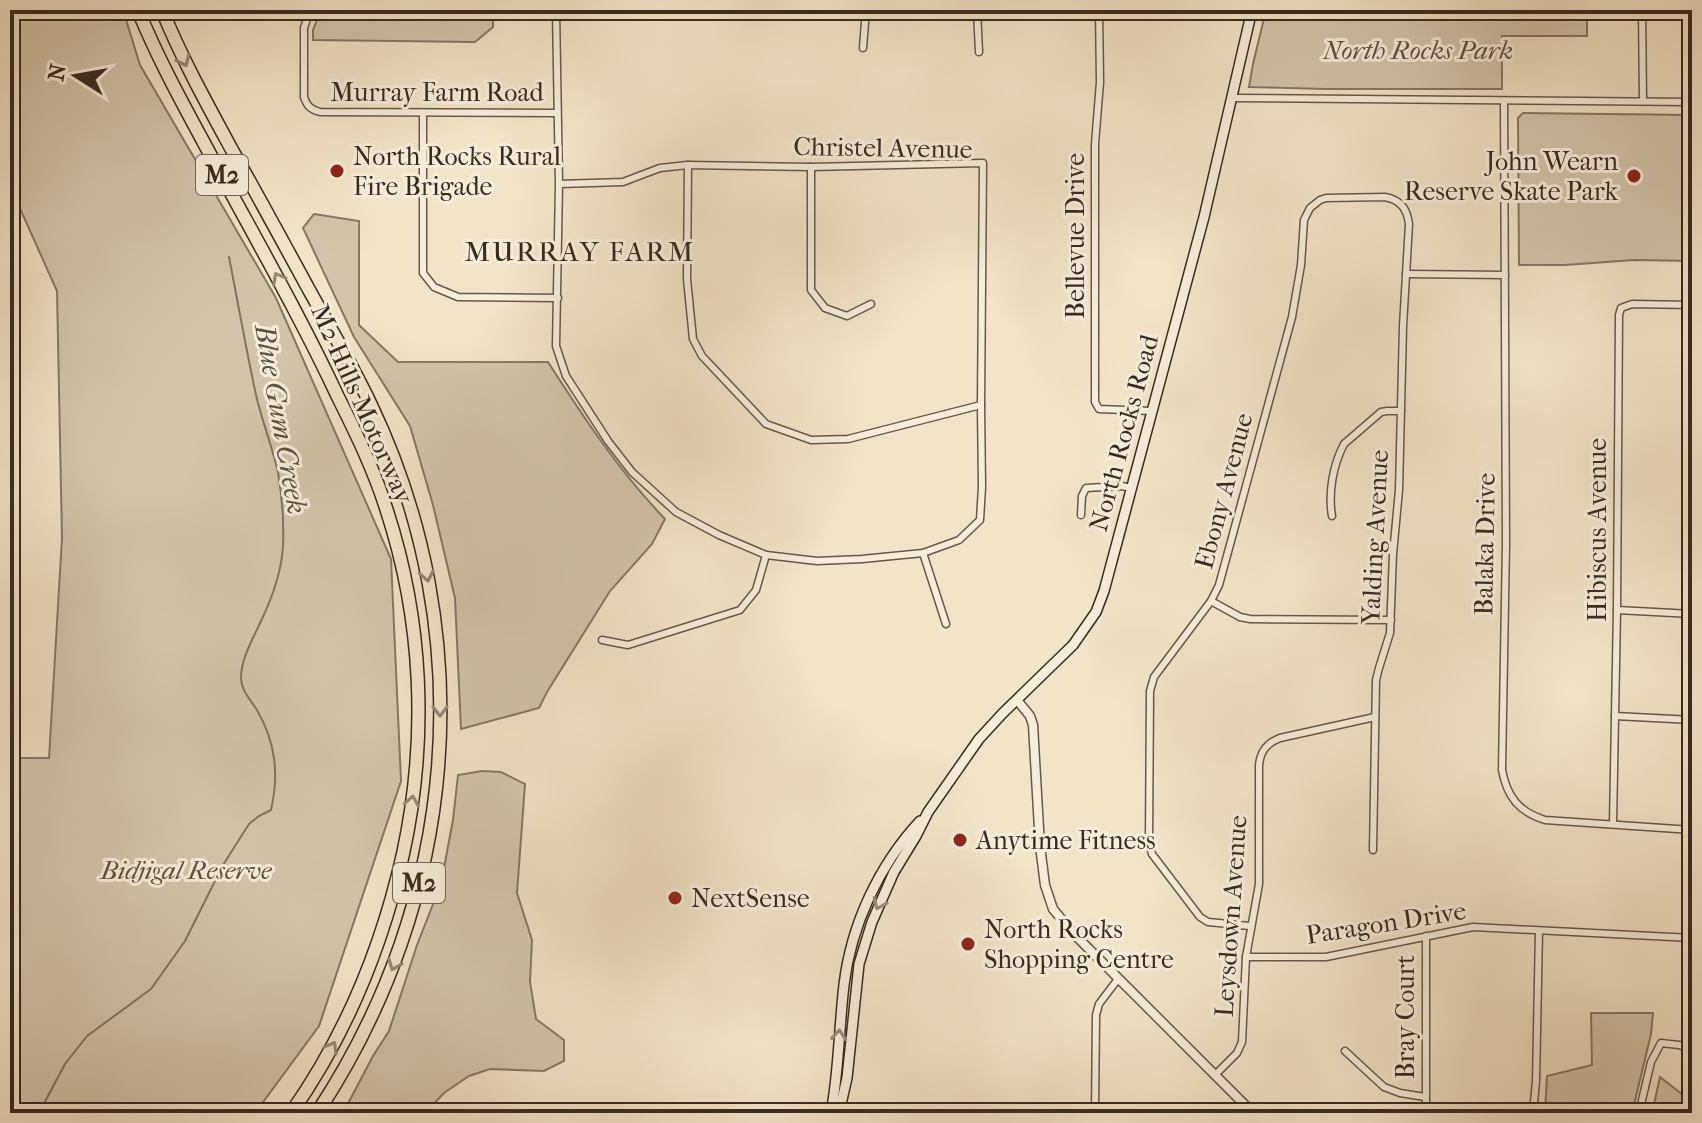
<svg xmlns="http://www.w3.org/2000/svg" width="1702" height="1123" font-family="'IM FELL French Canon',serif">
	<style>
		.green { fill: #d2c5ab; stroke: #847866; stroke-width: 2 }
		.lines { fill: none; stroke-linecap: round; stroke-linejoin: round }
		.stream { stroke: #817462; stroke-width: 2 }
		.minor-casing { stroke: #66594a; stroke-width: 9 }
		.tertiary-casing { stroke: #66594a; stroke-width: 11 }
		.secondary-casing { stroke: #372b20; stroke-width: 12 }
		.motorway-casing { stroke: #372b20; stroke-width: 15 }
		.minor { stroke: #f7eddb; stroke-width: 6 }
		.tertiary { stroke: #f7eddb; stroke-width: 8 }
		.secondary { stroke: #f7eddb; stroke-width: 9 }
		.motorway { stroke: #f2e4c7; stroke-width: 12 }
		.oneway { stroke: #948874 }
		.oneway2 { stroke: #978c7e }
		.poi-dot { fill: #8f2418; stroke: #f7eddb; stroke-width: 3 }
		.labels { text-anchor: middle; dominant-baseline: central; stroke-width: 6; stroke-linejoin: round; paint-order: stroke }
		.shield { fill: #f7eddb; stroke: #716558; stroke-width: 2 }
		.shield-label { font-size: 24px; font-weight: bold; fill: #372b20 }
		.park-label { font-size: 26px; font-style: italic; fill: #5e5243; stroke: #f7eddb }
		.street-label { font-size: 26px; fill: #372b20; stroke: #f7eddb }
		.poi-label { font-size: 26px; fill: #372b20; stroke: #f7eddb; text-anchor: start }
		.neighbourhood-label { font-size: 28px; letter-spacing: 2px; fill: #372b20; stroke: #f7eddb }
		.water-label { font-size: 28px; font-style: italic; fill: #5c5041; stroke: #f7eddb }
	</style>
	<rect width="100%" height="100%" fill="#f2e4c7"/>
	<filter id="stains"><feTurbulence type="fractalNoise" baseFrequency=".0025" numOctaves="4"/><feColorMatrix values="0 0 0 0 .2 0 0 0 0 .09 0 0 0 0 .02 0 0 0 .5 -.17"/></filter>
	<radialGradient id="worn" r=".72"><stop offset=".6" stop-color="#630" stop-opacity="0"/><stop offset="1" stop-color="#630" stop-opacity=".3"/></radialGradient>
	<g class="green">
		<polygon points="10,10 123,10 140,65 276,298 391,559 401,781 319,1026 255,1113 10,1113 10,758 49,758 62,538 57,291 18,204 13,107 10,106"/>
		<polygon points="321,10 493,10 493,27 475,42 313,40 313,30"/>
		<polygon points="1266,10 1587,10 1587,36 1502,36 1502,89 1325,89 1249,87 1253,64"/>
		<polygon points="1523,113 1692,115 1692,261 1634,260 1565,265 1519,265 1518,118"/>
		<path d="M314,214l45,7v104l39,37h150c36,56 71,109 117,157l-13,25 -42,47 -63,101 -8,16 -78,21 -6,-131 -22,-93 -23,-79 -56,-89 -51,-109z"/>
		<polygon points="482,771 501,772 525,784 517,893 532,940 530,982 536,1019 564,1040 564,1061 544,1071 490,1069 469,1076 444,1093 425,1113 343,1113 373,1056 389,1031 417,945 441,884 453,820 458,775"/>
		<polygon points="1591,1013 1653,1013 1651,1034 1632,1113 1545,1113 1547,1076 1592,1065"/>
		<polygon points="1660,1077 1692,1102 1692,1113 1652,1113"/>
	</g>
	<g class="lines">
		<path class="stream" d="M39,1113l26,-49 22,-28 64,-47 34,-48 38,-76 26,-41 10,-8 12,-6c8,-35 5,-67 -14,-100 -6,-10 -16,-19 -16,-32 0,-20 12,-39 20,-57 11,-23 21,-50 22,-76 1,-24 -1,-49 -5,-73 -6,-26 -16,-51 -22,-77 -10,-46 -18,-92 -27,-138"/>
		<defs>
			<g id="minor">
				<polyline points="212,10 222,13 308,14"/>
				<path d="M310,10l-6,18v69c3,9 6,12 16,15l237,1"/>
				<polyline points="556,10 559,184 556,346 566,376 608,441 632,472 676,512 719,535 766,555 817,561 862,559 923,553 959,540 980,520 982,487 981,405 983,163 811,167 688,165 660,168 623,182 559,184"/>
				<polyline points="977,10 979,52"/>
				<polyline points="1099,10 1100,82 1095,144 1095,402 1099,409 1152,411"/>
				<polyline points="1642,10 1643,101"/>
				<polyline points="863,48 866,10"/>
				<polyline points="1233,98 1692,102"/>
				<path d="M1504,101l2,443 -4,226c5,27 17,42 43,50l147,10"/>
				<polyline points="423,113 423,273 434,287 458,297 558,298"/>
				<polyline points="688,165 687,279 693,339 702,356 766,424 811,440 848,439 981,405"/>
				<polyline points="811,167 811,290 825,308 847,316 871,304"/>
				<polyline points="1406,274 1505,275"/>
				<polyline points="1081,515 1082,496 1086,488 1122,486 1131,488"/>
				<path d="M1332,516c-4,-23 1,-51 12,-72l37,-32 6,-1h14"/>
				<polyline points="923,553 946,624"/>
				<polyline points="1211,601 1240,617 1250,619 1391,620"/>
				<polyline points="1617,610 1692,614"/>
				<polyline points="602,640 628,645 740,610 756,590 766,555"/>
				<polyline points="1615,716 1692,720"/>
				<polyline points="1613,824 1617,610 1619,315 1621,308 1632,304 1692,305"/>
				<path d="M1250,926l-42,-4 -8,-5 -48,-63 -3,-11 1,-152 4,-14 57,-76 8,-16 73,-268 9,-52 3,-45 6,-12 10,-8 6,-2 59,-1c16,3 22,12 24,27l-6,102 -4,164 -6,64 -3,79 -11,35 -3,12 -3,170"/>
				<polyline points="1426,936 1426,1113"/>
				<polyline points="1246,957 1326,957 1473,927 1692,938"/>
				<polyline points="1345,1051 1384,1087 1400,1093 1425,1097"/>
				<path d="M1215,1075l22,-22 5,-11 4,-85 13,-73v-118c1,-15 8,-23 21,-28l95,-21"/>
				<polyline points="1095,1113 1096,1015 1099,1004 1118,979"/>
				<polyline points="1533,1113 1536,1081 1539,931"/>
				<polyline points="1639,1113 1651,1062 1661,1043 1679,1045 1692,1050"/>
			</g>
			<polyline id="tertiary" points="1017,700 1030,716 1033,725 1040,846 1045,885 1053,909 1073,933 1253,1113"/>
			<g id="secondary">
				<path d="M831,1113c8,-42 8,-86 13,-128 7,-60 35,-120 76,-164"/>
				<polyline points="839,1113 847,1078 859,964 872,922 894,872 916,836 928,812 979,739 1003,713 1073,645 1096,612 1104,591 1204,217 1252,10"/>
			</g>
			<g id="motorway">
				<path d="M138,10c22,54 51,105 79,157 41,76 84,151 121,230 18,36 36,73 48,111 37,112 42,231 17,346 -21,93 -57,181 -112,259"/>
				<path d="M162,10c20,49 45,94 70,140 26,46 51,92 76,138 21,38 44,77 63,117 110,232 87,495 -54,708"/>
			</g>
		</defs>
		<use href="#minor" class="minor-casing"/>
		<use href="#tertiary" class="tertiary-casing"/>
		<use href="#secondary" class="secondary-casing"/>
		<use href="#motorway" class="motorway-casing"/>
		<use href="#minor" class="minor"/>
		<use href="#tertiary" class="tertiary"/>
		<use href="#secondary" class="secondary"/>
		<use href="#motorway" class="motorway"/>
	</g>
	<defs><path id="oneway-chevron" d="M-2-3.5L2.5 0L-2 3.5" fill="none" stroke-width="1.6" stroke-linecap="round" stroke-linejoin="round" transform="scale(2)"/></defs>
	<g class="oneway">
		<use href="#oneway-chevron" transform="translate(184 61) rotate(65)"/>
		<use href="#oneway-chevron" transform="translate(278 278) rotate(-119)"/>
		<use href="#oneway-chevron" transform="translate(427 576) rotate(79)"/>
		<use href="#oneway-chevron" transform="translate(440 711) rotate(90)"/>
		<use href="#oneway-chevron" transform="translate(412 801) rotate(-81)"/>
		<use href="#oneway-chevron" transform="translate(394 965) rotate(111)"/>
		<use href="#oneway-chevron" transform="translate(332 1047) rotate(-61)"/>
	</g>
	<g class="oneway2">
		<use href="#oneway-chevron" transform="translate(879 904) rotate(114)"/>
		<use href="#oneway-chevron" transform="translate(839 1035) rotate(-85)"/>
	</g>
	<g class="poi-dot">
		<circle cx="337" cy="171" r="8"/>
		<circle cx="1634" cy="176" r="8"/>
		<circle cx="960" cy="840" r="8"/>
		<circle cx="675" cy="898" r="8"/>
		<circle cx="968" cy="944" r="8"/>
	</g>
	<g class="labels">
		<g class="shield">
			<rect x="196" y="155" width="52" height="40" rx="6"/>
			<rect x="393" y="863" width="52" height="40" rx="6"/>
		</g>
		<g class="shield-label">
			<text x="222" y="175">M2</text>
			<text x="419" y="883">M2</text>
		</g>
		<g class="park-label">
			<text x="1418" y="50">North Rocks Park</text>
			<text x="186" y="870">Bidjigal Reserve</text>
		</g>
		<g class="street-label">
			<text x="437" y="92">Murray Farm Road</text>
			<text transform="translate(883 148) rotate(1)">Christel Avenue</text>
			<text transform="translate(1075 236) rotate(-90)">Bellevue Drive</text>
			<text transform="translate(362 404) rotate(66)">M2 Hills Motorway</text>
			<text transform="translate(1124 433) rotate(-75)">North Rocks Road</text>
			<text transform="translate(1224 491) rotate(-75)">Ebony Avenue</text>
			<text transform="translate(1597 530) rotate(-90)">Hibiscus Avenue</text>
			<text transform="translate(1375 537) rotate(-87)">Yalding Avenue</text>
			<text transform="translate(1485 544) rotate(-89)">Balaka Drive</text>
			<text transform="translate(1231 916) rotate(-86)">Leysdown Avenue</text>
			<text transform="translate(1386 923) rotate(-9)">Paragon Drive</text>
			<text transform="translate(1405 1017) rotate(-90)">Bray Court</text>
		</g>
		<g class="poi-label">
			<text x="353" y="156">North Rocks Rural<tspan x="353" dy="30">Fire Brigade</tspan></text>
			<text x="1618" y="161" text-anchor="end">John Wearn<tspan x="1618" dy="30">Reserve Skate Park</tspan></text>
			<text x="976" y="840">Anytime Fitness</text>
			<text x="691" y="898">NextSense</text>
			<text x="984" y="929">North Rocks<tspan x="984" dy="30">Shopping Centre</tspan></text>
		</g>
		<g class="neighbourhood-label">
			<text x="580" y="251">MURRAY FARM</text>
		</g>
		<g class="water-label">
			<text transform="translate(281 419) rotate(80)">Blue Gum Creek</text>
		</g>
	</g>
	<rect width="1702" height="1123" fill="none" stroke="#f2e4c7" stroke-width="40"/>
	<rect x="12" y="12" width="1678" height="1099" fill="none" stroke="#372b20" stroke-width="4"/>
	<rect x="20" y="20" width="1662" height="1083" fill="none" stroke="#372b20" stroke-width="2"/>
	<g transform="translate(76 76) rotate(281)" stroke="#f7eddb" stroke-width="6" paint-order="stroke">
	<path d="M0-6L14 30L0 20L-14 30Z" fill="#372b20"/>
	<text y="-12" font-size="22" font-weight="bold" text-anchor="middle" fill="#372b20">N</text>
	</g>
	<rect width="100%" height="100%" filter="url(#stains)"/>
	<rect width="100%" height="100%" fill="url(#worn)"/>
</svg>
